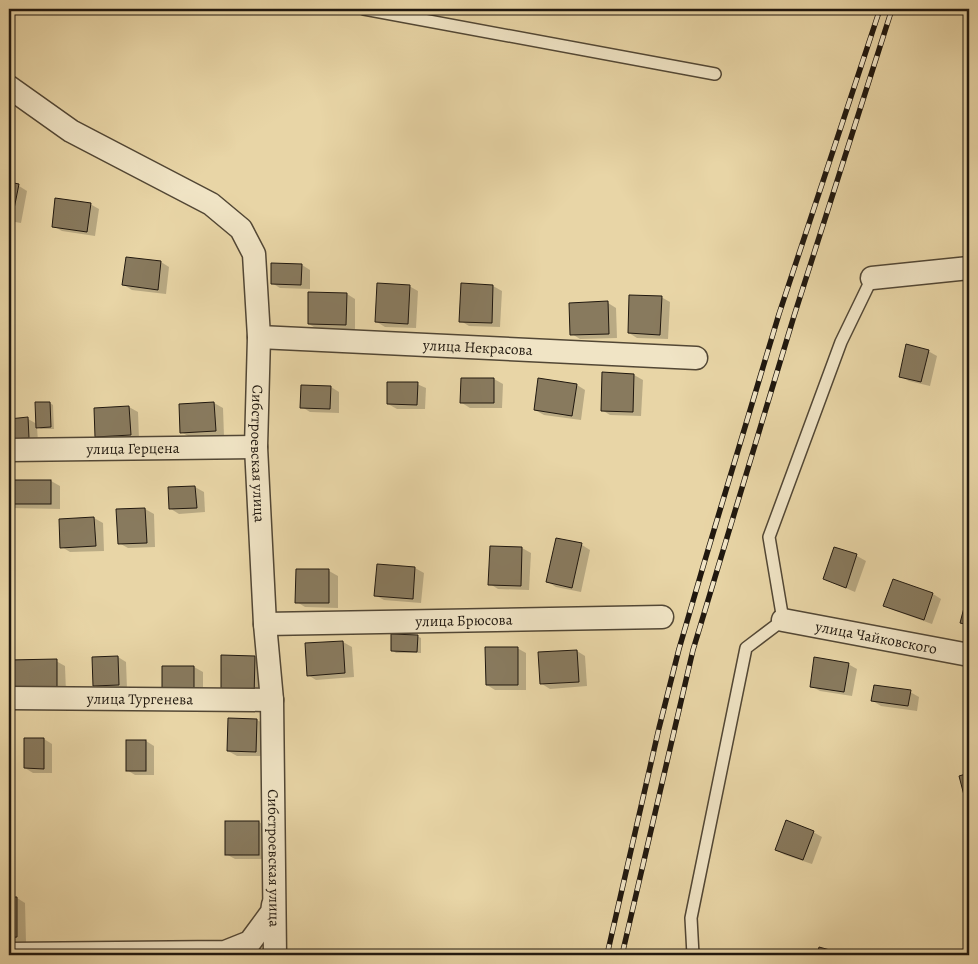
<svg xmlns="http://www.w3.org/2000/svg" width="978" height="964" font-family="Alegreya,serif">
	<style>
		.shadow { fill: #0003 }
		.building { fill: #887a5e; stroke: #20180f }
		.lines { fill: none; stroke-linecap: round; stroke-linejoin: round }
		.lane-casing { stroke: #524735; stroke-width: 14 }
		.street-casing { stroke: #524735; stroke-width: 25 }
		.lane { stroke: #f0e4c5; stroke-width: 11 }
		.street { stroke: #f0e4c5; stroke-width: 22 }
		.rail-casing { stroke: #20180f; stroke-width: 5.5 }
		.rail { stroke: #f0e4c5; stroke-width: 4; stroke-dasharray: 11; stroke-linecap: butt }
		.labels { text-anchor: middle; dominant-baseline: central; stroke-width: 4; stroke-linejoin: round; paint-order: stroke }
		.street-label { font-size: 15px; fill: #20180f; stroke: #f0e4c5 }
	</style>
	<rect width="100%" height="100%" fill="#e8d5a6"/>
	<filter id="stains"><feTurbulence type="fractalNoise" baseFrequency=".004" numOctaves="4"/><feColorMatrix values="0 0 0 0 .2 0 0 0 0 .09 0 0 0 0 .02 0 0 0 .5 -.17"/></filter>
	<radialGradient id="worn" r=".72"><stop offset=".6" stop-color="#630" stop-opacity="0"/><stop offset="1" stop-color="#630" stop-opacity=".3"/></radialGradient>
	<g class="shadow">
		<polygon points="9,184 19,186 27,191 21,223 9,221"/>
		<polygon points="90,204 99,209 95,236 62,231 53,226"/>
		<polygon points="161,262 169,267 166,294 132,290 124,285"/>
		<polygon points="302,265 310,270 310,289 280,288 272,283"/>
		<polygon points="462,284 493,286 502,291 500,327 469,326 461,321"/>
		<polygon points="409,286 418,291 416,328 385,327 377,322"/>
		<polygon points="347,294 355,299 355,329 317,329 309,324"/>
		<polygon points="661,297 670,302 668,339 637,338 629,333"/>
		<polygon points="608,303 616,308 617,338 580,339 572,334"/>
		<polygon points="928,351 937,356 930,386 909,381 900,376"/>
		<polygon points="603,373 634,375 643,380 641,416 610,415 602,410"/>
		<polygon points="494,379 503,384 502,408 470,408 462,403"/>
		<polygon points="417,384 426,388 425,409 397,409 388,404"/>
		<polygon points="577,385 585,390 581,420 544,415 535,410"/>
		<polygon points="331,387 339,392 339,413 310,412 302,407"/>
		<polygon points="50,403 53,405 54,429 41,429 37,427 38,442 9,443 9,420 28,419 37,424"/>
		<polygon points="214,403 223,408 224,436 190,437 181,432"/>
		<polygon points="129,407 138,412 139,439 105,441 96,436 95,409"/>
		<polygon points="9,481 51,481 60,486 60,509 9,508"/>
		<polygon points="195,487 204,492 205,512 179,514 171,509"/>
		<polygon points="145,509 154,514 155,547 128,548 119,543 118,510"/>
		<polygon points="94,518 103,523 104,551 70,552 62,547"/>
		<polygon points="582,545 590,550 581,592 556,587 548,582"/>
		<polygon points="491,547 522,548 531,553 529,590 498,589 490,584"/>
		<polygon points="835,548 857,556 866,561 855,592 824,579"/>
		<polygon points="378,565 415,568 424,573 421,603 384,600 375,595"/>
		<polygon points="329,571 338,576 338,608 305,607 297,602"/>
		<polygon points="894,580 933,594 941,599 932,624 893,610 885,605"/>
		<polygon points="417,636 421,638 421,653 396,653 392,650"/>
		<polygon points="343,642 352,647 354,677 316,680 308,675 306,645"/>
		<polygon points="517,648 526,653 526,690 495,690 487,685"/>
		<polygon points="577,651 585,656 587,686 550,689 542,684"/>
		<polygon points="118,657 126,662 127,689 103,690 94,685"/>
		<polygon points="255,657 263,662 263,702 231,701"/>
		<polygon points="9,661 56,661 65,666 66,692 9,688"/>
		<polygon points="848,664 857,669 852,696 820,691 811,686"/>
		<polygon points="163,667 194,667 203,672 203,696"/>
		<polygon points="910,692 919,697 917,711 881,706 873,701"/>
		<polygon points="229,719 257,720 266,725 265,756 237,756 228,751"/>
		<polygon points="44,739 52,744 52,773 33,773 25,768"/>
		<polygon points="146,741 154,746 154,775 135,775 127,770"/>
		<polygon points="259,822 267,827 267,859 235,859 226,854"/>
		<polygon points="813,832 822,837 812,864 785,855 776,850"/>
		<polygon points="9,898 17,898 25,903 26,942 9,942"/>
	</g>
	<g class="building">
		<polygon points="9,182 19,184 12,219 9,218"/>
		<polygon points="55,198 91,203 87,232 52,227"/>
		<polygon points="126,257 161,261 158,290 122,285"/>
		<polygon points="271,263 302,264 301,285 271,284"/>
		<polygon points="377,283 410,285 408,324 375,322"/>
		<polygon points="461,283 493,285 492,323 459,322"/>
		<polygon points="308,292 347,293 346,325 308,324"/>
		<polygon points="629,295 662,296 660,335 628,333"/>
		<polygon points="608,301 609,334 570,335 569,303"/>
		<polygon points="906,344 929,350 921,382 899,377"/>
		<polygon points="602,372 634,374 633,412 601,411"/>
		<polygon points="461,378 494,378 494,403 460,403"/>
		<polygon points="538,378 577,384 572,416 534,410"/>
		<polygon points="387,382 418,382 417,405 387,404"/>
		<polygon points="301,385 331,386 330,409 300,408"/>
		<polygon points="35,402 50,402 51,427 36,428"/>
		<polygon points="214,402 216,431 180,433 179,404"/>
		<polygon points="129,406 131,435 95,437 94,408"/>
		<polygon points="28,417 29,438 9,439 9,419"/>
		<rect x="9" y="480" width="42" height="24"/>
		<polygon points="195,486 197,508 169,509 168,487"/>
		<polygon points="145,508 147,543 118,544 116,509"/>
		<polygon points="94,517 96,546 60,548 59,519"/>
		<polygon points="556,538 582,543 572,588 546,582"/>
		<polygon points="490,546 522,547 521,586 488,585"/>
		<polygon points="834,547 857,554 846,588 823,579"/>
		<polygon points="377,564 415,567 413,599 374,596"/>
		<polygon points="296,569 329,569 329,603 295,603"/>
		<polygon points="893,579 933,593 924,620 883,606"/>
		<polygon points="966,600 969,601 969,625 960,623"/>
		<polygon points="391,634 418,635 417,652 391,651"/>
		<polygon points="343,641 345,673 307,676 305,643"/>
		<polygon points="485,647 518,647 518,685 486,685"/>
		<polygon points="577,650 579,682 540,684 538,652"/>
		<polygon points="221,655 255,656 254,698 221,697"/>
		<polygon points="118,656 119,685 93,686 92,657"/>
		<polygon points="814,657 849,663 844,692 810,687"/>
		<polygon points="57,659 57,688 9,689 9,660"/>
		<polygon points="162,666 194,666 194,692 162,691"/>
		<polygon points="874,685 911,690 908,706 871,701"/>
		<polygon points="228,718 257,719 256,752 227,751"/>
		<polygon points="24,738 44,738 44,769 24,768"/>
		<rect x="126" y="740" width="20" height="31"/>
		<polygon points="969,773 969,802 966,803 959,776"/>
		<polygon points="786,820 814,831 803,860 775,850"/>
		<rect x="225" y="821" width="34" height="34"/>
		<polygon points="9,897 17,897 17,937 9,938"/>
		<polygon points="819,947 848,955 817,955"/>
	</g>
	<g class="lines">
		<defs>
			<g id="lane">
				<polyline points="364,9 715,74"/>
				<polyline points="693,955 691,918 746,648 783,620 769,537 841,342 872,278"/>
			</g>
			<g id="street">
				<path id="s1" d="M9,87l62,44 140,73 30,25 13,25 5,83 -3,110 9,177 7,76 3,255"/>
				<polyline points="872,278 969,268"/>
				<path id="s2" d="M259,337l437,21"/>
				<path id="s3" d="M9,450l247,-3"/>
				<path id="s4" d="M783,620l186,35"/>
				<path id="s5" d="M265,624l397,-7"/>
				<path id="s6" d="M9,698l263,2"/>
				<polyline points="9,954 225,952 250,942 272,912 273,905"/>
			</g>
		</defs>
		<use href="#lane" class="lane-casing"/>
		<use href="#street" class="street-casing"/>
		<use href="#lane" class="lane"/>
		<use href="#street" class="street"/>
		<defs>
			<g id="rail">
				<polyline points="607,955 659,728 679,649 705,560 779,314 880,9"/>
				<polyline points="622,955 693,650 794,316 892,9"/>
			</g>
		</defs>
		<use href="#rail" class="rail-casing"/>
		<use href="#rail" class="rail"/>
	</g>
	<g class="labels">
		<g class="street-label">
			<text stroke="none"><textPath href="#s2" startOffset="219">улица Некрасова</textPath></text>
			<text stroke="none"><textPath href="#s3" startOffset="124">улица Герцена</textPath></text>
			<text stroke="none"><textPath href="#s1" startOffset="501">Сибстроевская улица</textPath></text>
			<text stroke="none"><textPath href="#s5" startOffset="199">улица Брюсова</textPath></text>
			<text stroke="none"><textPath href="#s4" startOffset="95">улица Чайковского</textPath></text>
			<text stroke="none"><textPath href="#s6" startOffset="131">улица Тургенева</textPath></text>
			<text stroke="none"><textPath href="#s1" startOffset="906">Сибстроевская улица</textPath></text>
		</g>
	</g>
	<rect width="978" height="964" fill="none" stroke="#e8d5a6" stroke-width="30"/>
	<rect x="10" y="10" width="958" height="944" fill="none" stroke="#20180f" stroke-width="2.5"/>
	<rect x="15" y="15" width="948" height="934" fill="none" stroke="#20180f"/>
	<rect width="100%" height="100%" filter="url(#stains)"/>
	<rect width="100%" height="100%" fill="url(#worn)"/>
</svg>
